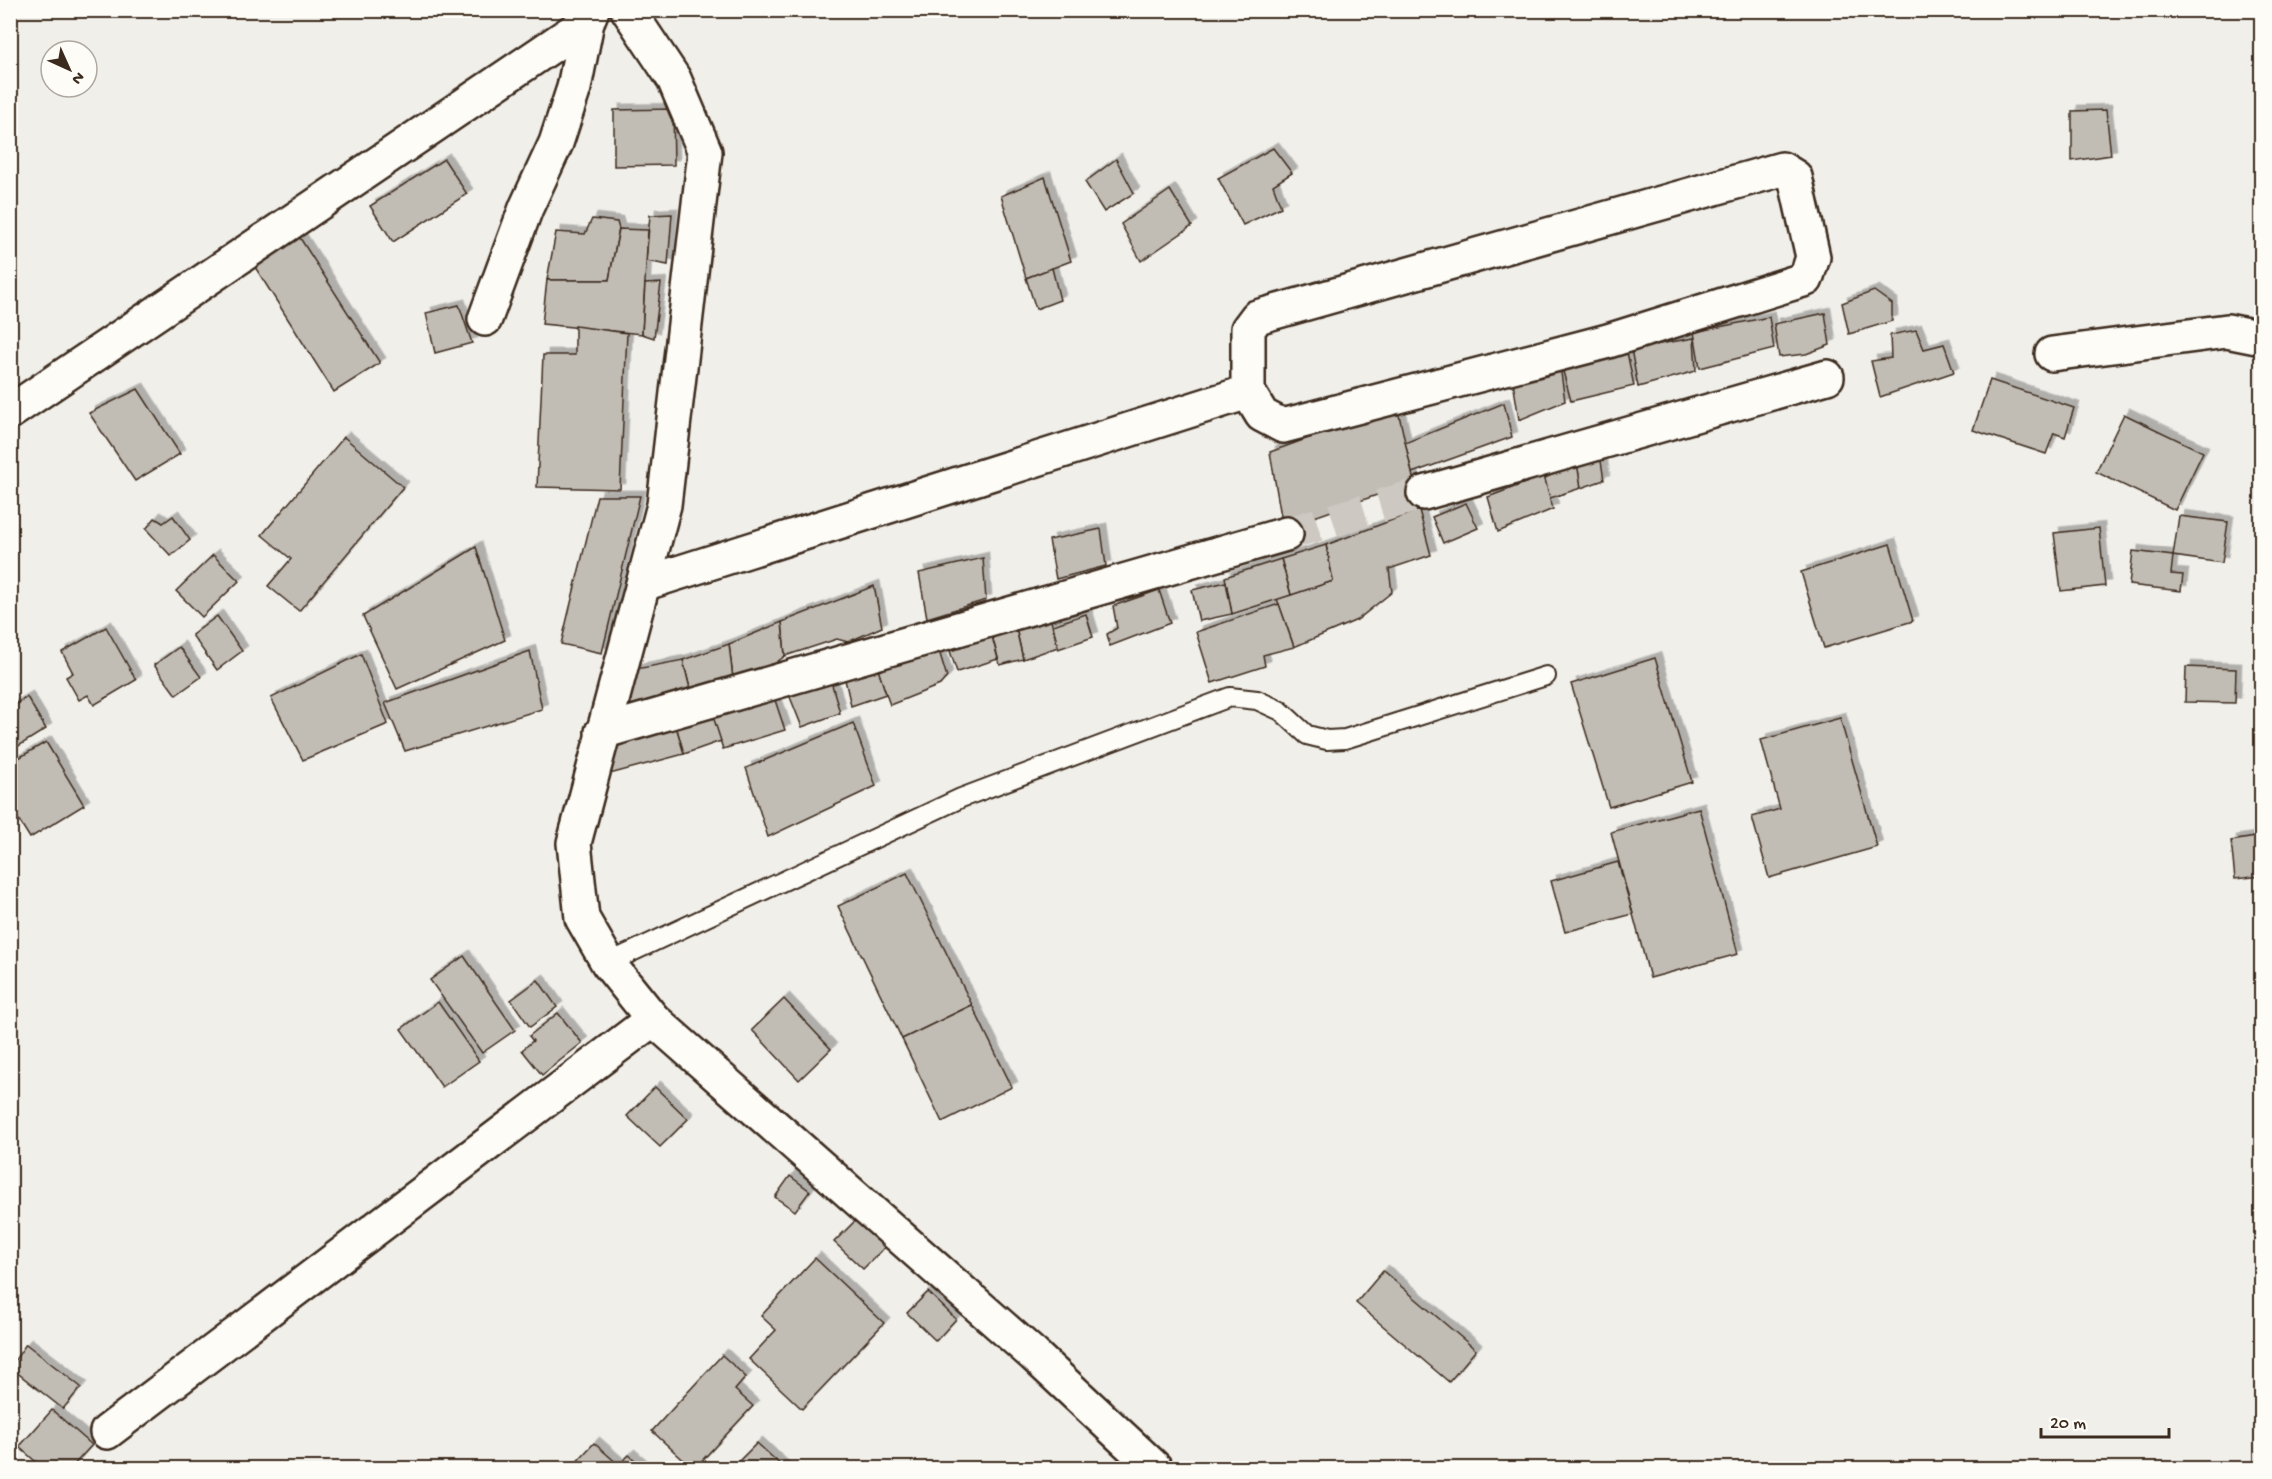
<svg xmlns="http://www.w3.org/2000/svg" width="2272" height="1479" font-family="'Gochi Hand',sans-serif">
	<style>
		.building { fill: #c1bcb4; stroke: #3b2a1e; stroke-width: 1.5; filter: url(#shadow) }
		.lines { fill: none; stroke-linecap: round; stroke-linejoin: round }
		.minor-tunnel { stroke: #cdc8c1; stroke-width: 33; stroke-dasharray: 33 16; stroke-linecap: butt }
		.service-casing { stroke: #3b2a1e; stroke-width: 22 }
		.minor-casing { stroke: #3b2a1e; stroke-width: 38 }
		.service { stroke: #fdfcf7; stroke-width: 18 }
		.minor { stroke: #fdfcf7; stroke-width: 33 }
	</style>
	<defs>
		<filter id="shadow"><feDropShadow dx="5.5" dy="-5.5" stdDeviation="0" flood-color="#0004"/></filter>
	</defs>
	<rect width="100%" height="100%" fill="#f1efea"/>
	<filter id="ink" filterUnits="userSpaceOnUse"><feTurbulence type="fractalNoise" baseFrequency=".0167" numOctaves="2"/><feDisplacementMap in="SourceGraphic" scale="12" xChannelSelector="R" yChannelSelector="G"/><feConvolveMatrix kernelMatrix="1 2 1 2 8 2 1 2 1" color-interpolation-filters="sRGB"/></filter>
	<g filter="url(#ink)">
		<g class="building">
			<polygon points="673,109 674,165 614,166 614,110"/>
			<polygon points="2106,110 2111,155 2072,161 2072,111"/>
			<polygon points="1273,148 1292,173 1273,185 1281,207 1243,225 1218,178"/>
			<polygon points="444,159 467,194 393,242 370,206"/>
			<polygon points="1116,159 1134,193 1104,212 1085,182"/>
			<polygon points="1045,177 1071,261 1026,278 1001,196"/>
			<polygon points="1170,190 1192,226 1141,261 1121,224"/>
			<polygon points="672,214 668,265 646,261 650,215"/>
			<polygon points="592,219 617,222 619,229 609,280 547,280 556,232 585,234"/>
			<polygon points="293,227 380,363 334,392 248,256"/>
			<polygon points="619,229 648,230 642,334 542,324 547,280 609,280"/>
			<polygon points="1052,268 1060,300 1036,309 1026,278"/>
			<polygon points="661,283 654,338 642,334 645,284"/>
			<polygon points="1874,291 1892,304 1892,321 1849,334 1842,303"/>
			<polygon points="459,305 472,343 435,353 426,313"/>
			<polygon points="1825,313 1830,345 1806,354 1779,357 1774,324"/>
			<polygon points="1769,317 1774,349 1700,368 1694,332"/>
			<polygon points="575,326 627,333 620,489 537,487 543,355 575,355"/>
			<polygon points="1916,330 1924,349 1944,344 1954,372 1880,397 1871,361 1891,358 1890,335"/>
			<polygon points="1694,338 1696,371 1638,387 1631,349"/>
			<polygon points="1626,347 1634,386 1571,401 1561,364"/>
			<polygon points="1560,366 1565,401 1519,420 1513,381"/>
			<polygon points="1990,380 2074,408 2065,437 2054,433 2046,454 1973,430"/>
			<polygon points="138,389 180,454 135,481 89,413"/>
			<polygon points="1504,403 1512,437 1412,473 1405,443"/>
			<polygon points="1397,406 1414,482 1283,528 1270,452"/>
			<polygon points="2124,414 2203,452 2175,510 2096,472"/>
			<polygon points="344,437 403,487 299,611 268,586 291,559 262,535"/>
			<polygon points="1600,455 1604,480 1581,488 1577,463"/>
			<polygon points="1577,463 1581,488 1547,499 1545,478"/>
			<polygon points="1544,476 1553,509 1498,532 1488,497"/>
			<polygon points="597,496 640,496 602,653 561,644"/>
			<polygon points="1466,503 1478,528 1443,543 1432,517"/>
			<polygon points="1419,510 1431,555 1389,569 1392,592 1357,620 1294,647 1277,599 1333,581 1326,545"/>
			<polygon points="173,516 190,540 171,556 146,529 155,518 163,523"/>
			<polygon points="2179,516 2228,522 2222,563 2173,556"/>
			<polygon points="2099,528 2105,586 2061,591 2054,533"/>
			<polygon points="1101,529 1106,566 1056,579 1049,540"/>
			<polygon points="1890,544 1913,621 1824,648 1801,572"/>
			<polygon points="1326,545 1333,581 1291,595 1281,559"/>
			<polygon points="476,547 505,640 397,689 363,616"/>
			<polygon points="2133,551 2173,556 2171,574 2183,575 2181,591 2129,585"/>
			<polygon points="213,555 239,581 202,617 176,591"/>
			<polygon points="983,558 986,600 927,618 919,573"/>
			<polygon points="1281,559 1291,595 1232,614 1225,577"/>
			<polygon points="1226,582 1232,614 1199,621 1192,590"/>
			<polygon points="874,586 882,627 848,642 837,639 785,656 782,622"/>
			<polygon points="1159,590 1170,623 1110,646 1107,634 1117,628 1113,606"/>
			<polygon points="1279,604 1294,647 1263,655 1265,666 1212,683 1196,632"/>
			<polygon points="1086,614 1093,637 1058,649 1053,625"/>
			<polygon points="217,616 242,651 217,670 192,635"/>
			<polygon points="1050,617 1058,647 1023,659 1016,628"/>
			<polygon points="1014,620 1023,659 1000,665 990,629"/>
			<polygon points="782,622 785,656 766,670 733,679 729,644"/>
			<polygon points="106,627 136,680 94,705 88,695 79,700 66,677 73,673 62,652"/>
			<polygon points="990,629 998,659 957,672 950,651 961,648 959,640"/>
			<polygon points="936,641 947,677 940,685 890,705 878,671 923,652"/>
			<polygon points="729,644 733,679 692,697 683,660"/>
			<polygon points="179,647 201,677 176,695 154,665"/>
			<polygon points="530,651 542,709 405,751 385,703"/>
			<polygon points="361,654 388,724 303,760 271,698"/>
			<polygon points="1655,658 1692,782 1609,807 1571,684"/>
			<polygon points="683,660 693,701 631,712 631,670"/>
			<polygon points="876,663 886,694 851,706 844,675"/>
			<polygon points="2186,667 2236,669 2235,703 2185,702"/>
			<polygon points="829,674 840,713 802,727 788,692"/>
			<polygon points="772,691 785,730 723,749 711,712"/>
			<polygon points="27,697 46,729 17,747 10,736 10,707"/>
			<polygon points="710,707 721,741 684,754 674,719"/>
			<polygon points="1840,718 1877,847 1769,878 1752,817 1780,809 1761,740"/>
			<polygon points="674,719 684,754 595,778 602,738"/>
			<polygon points="853,723 876,786 768,837 746,768"/>
			<polygon points="46,742 84,805 30,838 10,806 10,763"/>
			<polygon points="1699,808 1738,954 1650,978 1611,832"/>
			<polygon points="2262,836 2262,876 2235,879 2231,841"/>
			<polygon points="1618,862 1633,914 1565,932 1551,881"/>
			<polygon points="907,873 972,1005 902,1039 838,906"/>
			<polygon points="464,956 515,1030 482,1053 430,980"/>
			<polygon points="538,980 557,1007 530,1027 511,1000"/>
			<polygon points="784,999 831,1049 799,1080 752,1030"/>
			<polygon points="438,1002 479,1061 442,1087 401,1029"/>
			<polygon points="972,1005 1012,1087 942,1122 902,1039"/>
			<polygon points="558,1013 582,1043 542,1075 522,1050 533,1041 529,1036"/>
			<polygon points="655,1087 688,1119 660,1147 627,1116"/>
			<polygon points="790,1176 810,1191 795,1211 775,1197"/>
			<polygon points="866,1210 894,1238 863,1269 834,1242"/>
			<polygon points="815,1258 884,1323 802,1409 749,1359 776,1330 761,1316"/>
			<polygon points="1383,1271 1476,1350 1449,1382 1356,1303"/>
			<polygon points="928,1292 956,1319 936,1341 907,1313"/>
			<polygon points="26,1344 81,1387 63,1409 10,1367"/>
			<polygon points="722,1355 746,1377 735,1390 753,1406 695,1468 692,1468 652,1431"/>
			<polygon points="52,1410 92,1445 71,1468 43,1468 19,1447"/>
			<polygon points="594,1443 619,1465 629,1455 644,1468 571,1468"/>
			<polygon points="757,1443 784,1468 732,1468"/>
		</g>
		<g class="lines">
			<polyline class="minor-tunnel" points="1286,534 1424,493"/>
			<defs>
				<polyline id="service" points="608,963 961,798 1230,697 1257,700 1281,711 1307,735 1327,740 1345,739 1546,676"/>
				<g id="minor">
					<polyline points="628,10 674,79 705,152 664,505 574,843 582,918 608,963 653,1019 1034,1355 1155,1468"/>
					<polygon points="1782,169 1795,177 1813,257 1806,279 1608,341 1283,426 1262,415 1248,392 1248,329 1257,317"/>
					<polyline points="485,319 526,208 556,143 574,88 587,22"/>
					<polyline points="2052,354 2227,331 2262,338"/>
					<polyline points="10,412 587,22 592,10"/>
					<polyline points="1424,493 1827,377"/>
					<polyline points="643,584 1248,392"/>
					<polyline points="602,732 1286,534"/>
					<polyline points="107,1432 653,1019"/>
				</g>
			</defs>
			<use href="#service" class="service-casing"/>
			<use href="#minor" class="minor-casing"/>
			<use href="#service" class="service"/>
			<use href="#minor" class="minor"/>
		</g>
	</g>
	<rect width="2272" height="1479" fill="none" stroke="#fdfcf7" stroke-width="36"/>
	<rect x="18" y="18" width="2236" height="1443" fill="none" stroke="#3b2a1e" stroke-width="2" filter="url(#ink)"/>
	<g transform="translate(69 69) rotate(135)"><circle r="28" fill="#fdfcf7" stroke="#afa8a0" stroke-width="1.5"/>
	<path d="M0-4.5L10 22L0 15L-10 22Z" fill="#3b2a1e"/>
	<text y="-9" font-size="16" font-weight="bold" text-anchor="middle" fill="#3b2a1e">N</text>
	</g>
	<path d="M2041 1428v9h128v-9" fill="none" stroke="#3b2a1e" stroke-width="3"/>
	<text x="2050" y="1428" font-size="18" fill="#3b2a1e" stroke="#fdfcf7" stroke-width="4.5" paint-order="stroke">20 m</text>
</svg>
